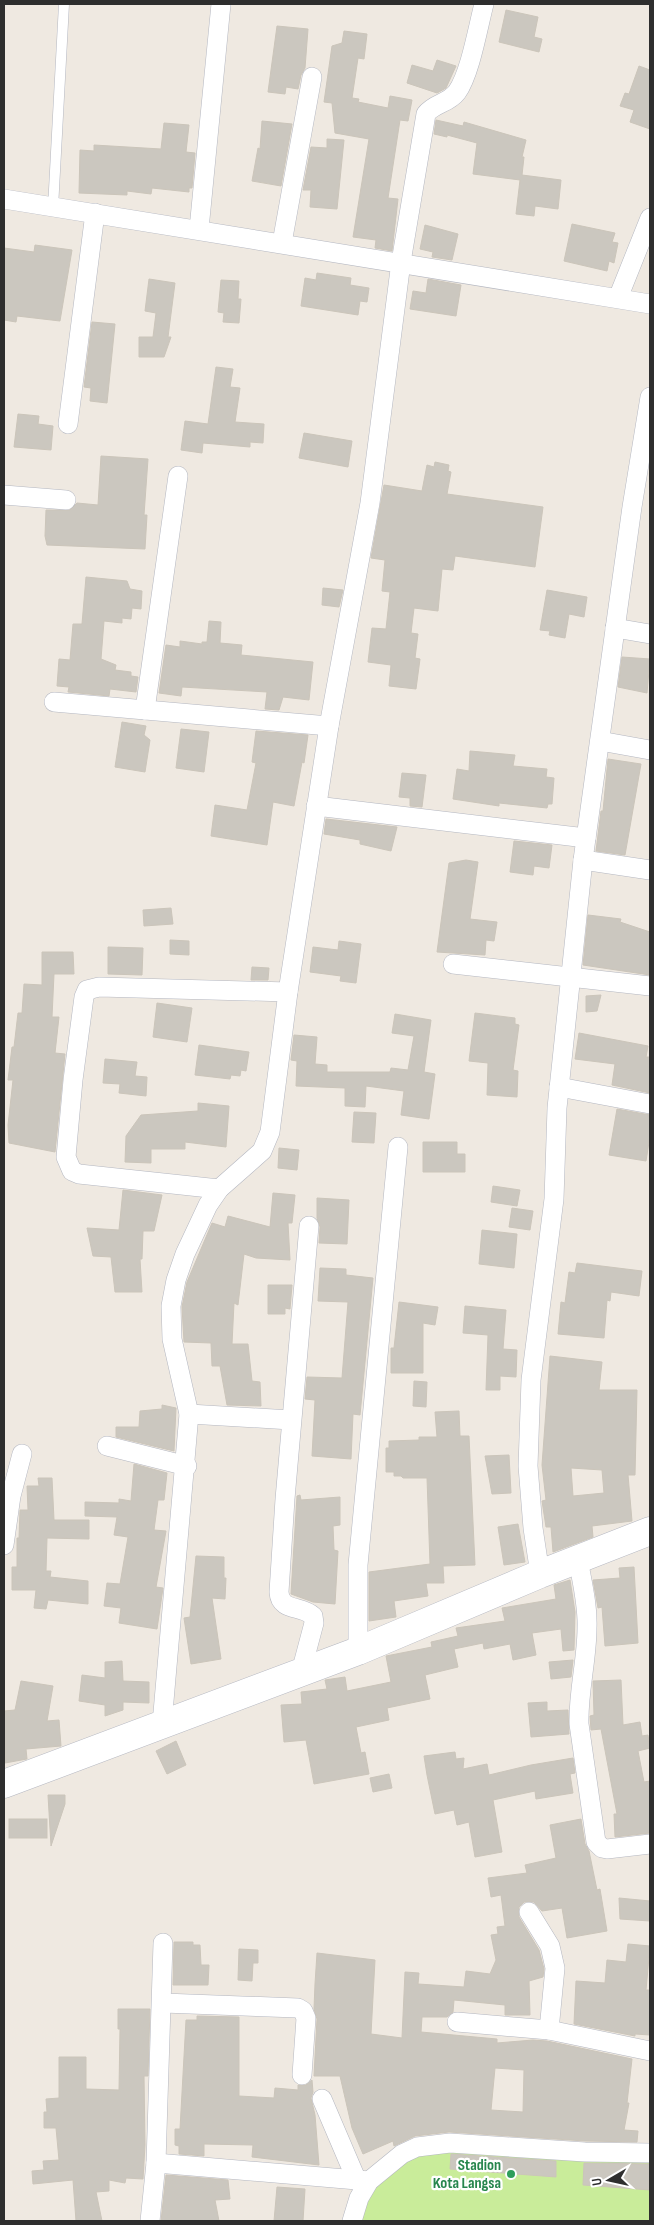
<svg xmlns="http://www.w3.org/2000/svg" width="654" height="2225" font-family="'Sofia Sans Condensed',sans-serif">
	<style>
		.pitch { fill: #c9ec9a }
		.building { fill: #cbc7bf; stroke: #cbc5ba; fill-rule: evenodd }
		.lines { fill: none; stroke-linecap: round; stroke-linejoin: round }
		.lane-casing { stroke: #b4b7c1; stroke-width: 11 }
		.street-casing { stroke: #b4b7c1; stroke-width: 20 }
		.secondary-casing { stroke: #b4b7c1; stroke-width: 29 }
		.lane { stroke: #fff; stroke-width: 10 }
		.street { stroke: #fff; stroke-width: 19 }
		.secondary { stroke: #fff; stroke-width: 28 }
		.leisure-dot { fill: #2e9e5b; stroke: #fff; stroke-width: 2 }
		.labels { text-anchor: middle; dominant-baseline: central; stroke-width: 4.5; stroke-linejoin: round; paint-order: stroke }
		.leisure-label { font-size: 16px; font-weight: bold; fill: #27864d; stroke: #fff; text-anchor: end }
	</style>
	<rect width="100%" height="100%" fill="#efe9e1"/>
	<polygon class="pitch" points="429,2141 650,2158 650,2221 344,2221 357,2189"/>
	<g class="building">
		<polygon points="506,10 538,17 534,37 542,39 539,52 499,42"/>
		<polygon points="277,26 308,29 305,68 301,75 298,89 286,87 285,94 268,92"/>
		<polygon points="344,31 367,34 364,59 358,58 352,98 359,99 358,102 388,108 390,96 412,100 408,121 400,120 388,198 398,199 392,251 375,248 376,240 353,237 369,139 335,133 332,103 324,102 332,46 342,43"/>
		<polygon points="437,60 456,66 446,88 437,93 407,83 412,65 433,71"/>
		<polygon points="639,66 650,70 650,129 630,122 634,110 620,106 625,93 629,94"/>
		<polygon points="436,120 463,126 464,122 526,140 522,157 524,157 522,175 561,180 558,209 535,206 534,216 516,214 520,180 473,174 477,143 447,135 447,137 434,134"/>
		<polygon points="262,121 292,124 281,186 252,181 258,148 260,149"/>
		<polygon points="164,123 189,125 186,152 195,153 192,188 189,188 189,192 152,188 151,194 127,191 127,195 79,193 80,150 94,151 94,145 161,149"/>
		<polygon points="327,139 344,140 337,209 310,207 311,190 303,190 311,147 327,148"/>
		<polygon points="572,224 615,233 612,242 618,243 614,263 609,261 607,271 564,261"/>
		<polygon points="425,225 458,234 452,260 432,257 433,252 420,249"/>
		<polygon points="35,245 72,250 60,321 17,316 16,322 4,320 4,248 34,252"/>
		<polygon points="317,273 351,278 350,285 369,288 367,302 360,301 358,315 301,306 305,278 316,280"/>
		<polygon points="149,279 175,283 168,337 171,337 164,357 139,357 139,337 153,337 156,313 145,311"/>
		<polygon points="428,279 461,285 456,316 410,309 413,291 426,293"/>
		<polygon points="221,280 239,281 238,299 241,299 239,323 223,322 224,313 218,312"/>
		<polygon points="92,322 115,324 107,403 90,401 91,388 84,387"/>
		<polygon points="216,367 233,369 230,387 240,388 235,422 264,424 263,443 250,442 250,447 203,443 202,453 181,450 185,421 208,424"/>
		<polygon points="18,414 39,416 38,424 53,426 51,450 14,447"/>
		<polygon points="304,433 352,441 348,467 299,458"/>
		<polygon points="101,456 148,459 144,515 147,515 145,549 47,545 45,536 46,510 70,510 77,503 98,505"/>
		<polygon points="435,462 449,465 448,471 451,472 447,494 543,507 535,567 455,556 453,570 442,569 438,611 414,608 411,633 418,634 415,658 420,659 416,689 389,686 391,665 368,662 372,628 386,629 390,592 382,591 385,560 371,558 384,485 422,491 427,465 434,467"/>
		<polygon points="86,577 127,581 130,589 142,591 141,609 132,608 131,619 122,618 122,623 104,621 101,659 116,665 115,670 131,672 131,676 138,677 136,692 110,689 109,696 68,692 69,687 57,686 59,659 70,660 73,624 82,624"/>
		<polygon points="323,588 343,590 339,607 322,605"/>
		<polygon points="547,590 587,597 584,617 569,614 565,638 549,635 550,631 540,630"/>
		<polygon points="209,621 221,622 220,643 242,645 241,655 313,662 309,700 283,697 279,710 265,709 267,692 182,687 181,696 159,693 166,645 180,647 180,641 202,644 202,642 207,642"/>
		<polygon points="622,657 650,659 647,693 618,687"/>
		<polygon points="122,722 146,726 144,735 150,740 145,772 115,767"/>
		<polygon points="181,729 209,732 204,772 176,768"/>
		<polygon points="256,731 308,735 304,763 302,762 294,806 273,802 267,845 211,836 215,805 247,810 256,763 252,762"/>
		<polygon points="470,751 515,755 513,766 547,769 546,777 554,778 552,804 548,804 547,808 499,803 499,806 453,799 457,769 469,771"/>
		<polygon points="608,759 641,764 625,855 596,851 601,811 603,811"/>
		<polygon points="402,773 426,775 422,807 410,806 410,798 399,797"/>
		<polygon points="326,819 397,827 391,851 360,844 360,840 324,834"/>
		<polygon points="514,841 552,845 549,868 534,866 533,875 510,872"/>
		<polygon points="466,860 478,862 470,919 497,922 494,941 486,940 485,955 437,952 449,863"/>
		<polygon points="171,908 173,924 144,926 143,910"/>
		<polygon points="588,915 621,919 620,922 650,932 650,975 583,965"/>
		<polygon points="170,940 189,941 189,955 170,954"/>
		<polygon points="339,941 361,944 356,983 340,981 341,976 310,972 313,947 338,950"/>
		<polygon points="108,947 143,948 142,975 108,974"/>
		<polygon points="42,952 73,952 74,974 54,974 52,1017 59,1017 55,1053 65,1054 55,1152 9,1143 8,1125 13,1080 8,1080 12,1047 14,1047 18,1013 22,1013 24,984 42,985"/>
		<polygon points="252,967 269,968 268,980 251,980"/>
		<polygon points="601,995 597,1011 586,1012 586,996"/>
		<polygon points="157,1003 192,1008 187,1042 153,1037"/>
		<polygon points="475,1013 515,1018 515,1024 519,1025 513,1070 518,1071 517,1097 487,1095 488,1063 469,1061"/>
		<polygon points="395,1014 431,1020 424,1072 435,1074 429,1119 401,1115 404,1091 366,1086 365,1107 345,1106 345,1088 296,1086 297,1061 291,1060 294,1035 317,1037 315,1064 327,1065 327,1072 390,1072 391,1068 408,1070 414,1036 392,1033"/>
		<polygon points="579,1033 648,1046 646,1057 650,1057 650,1093 612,1085 615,1064 575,1059"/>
		<polygon points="199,1045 249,1052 246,1071 241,1070 240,1076 231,1075 230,1079 195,1075"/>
		<polygon points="105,1059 137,1062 135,1076 147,1077 146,1096 119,1093 120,1084 103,1083"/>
		<polygon points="198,1103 229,1106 226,1147 185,1142 185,1149 151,1149 151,1163 125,1162 126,1136 141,1115 198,1111"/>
		<polygon points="617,1109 650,1115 650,1136 646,1161 609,1155"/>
		<polygon points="354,1112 376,1113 374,1143 352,1142"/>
		<polygon points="423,1142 457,1142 457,1154 465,1154 465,1172 423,1172"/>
		<polygon points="279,1148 299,1150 297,1170 278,1168"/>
		<polygon points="493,1186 520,1190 517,1206 491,1202"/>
		<polygon points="123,1190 162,1195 154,1231 143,1231 142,1259 140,1259 142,1292 115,1292 111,1257 93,1256 87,1228 119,1230"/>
		<polygon points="273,1193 295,1195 292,1223 288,1223 290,1260 256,1258 244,1254 238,1305 234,1303 232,1344 248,1344 252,1381 260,1382 261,1406 227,1405 220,1366 212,1366 211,1343 184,1342 182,1307 187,1282 212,1223 225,1227 228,1216 270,1227"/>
		<polygon points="317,1198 349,1200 347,1244 319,1243 320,1227 317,1218"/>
		<polygon points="512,1208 533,1211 530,1230 509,1227"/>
		<polygon points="482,1230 517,1234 514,1268 479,1264"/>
		<polygon points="577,1263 642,1271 639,1296 611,1292 610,1301 607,1300 604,1338 558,1334 561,1302 565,1303 569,1272 575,1273"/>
		<polygon points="320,1268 346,1269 346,1275 373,1278 360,1415 353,1414 351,1459 312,1456 315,1400 305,1399 307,1377 342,1378 348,1302 318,1301"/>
		<polygon points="268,1285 292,1285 290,1309 285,1308 285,1314 268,1314"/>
		<polygon points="399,1302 438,1307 435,1325 423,1323 423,1373 391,1373 391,1348 394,1348"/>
		<polygon points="465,1306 506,1310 503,1349 517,1350 516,1377 500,1376 500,1390 486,1390 488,1335 463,1333"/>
		<path d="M550,1356l52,6 -3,28h38l-2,85h-7l4,46 -40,5 1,11 -40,15 -2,-25h-5l-4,-26 4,-1 -4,-35zM571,1468l31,2 2,23 -31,3z"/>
		<polygon points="414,1381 427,1382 426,1407 413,1406"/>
		<polygon points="162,1405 176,1408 174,1451 116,1437 116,1427 139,1427 140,1411 162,1409"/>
		<polygon points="459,1411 460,1436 469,1436 475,1565 443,1566 444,1583 426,1583 428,1596 394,1601 396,1617 369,1621 369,1572 430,1564 427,1478 403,1478 401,1476 394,1476 394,1472 386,1472 386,1448 389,1448 389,1441 419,1440 419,1437 437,1437 435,1412"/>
		<polygon points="509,1455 511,1493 492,1494 485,1456"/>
		<polygon points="134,1464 167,1473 164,1500 158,1500 154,1530 166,1531 156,1587 163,1588 157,1629 119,1623 121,1608 104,1606 107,1583 120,1584 128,1537 114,1535 117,1517 85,1516 85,1502 119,1503 119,1499 131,1501"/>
		<polygon points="38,1478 52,1478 54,1520 89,1520 89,1539 47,1538 46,1571 51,1571 50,1577 88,1581 88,1604 48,1600 46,1609 34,1608 36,1590 12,1590 12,1567 17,1567 17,1538 19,1538 20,1510 28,1510 27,1486 39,1486"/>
		<polygon points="300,1495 301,1500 340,1497 340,1525 333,1526 334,1550 338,1551 335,1604 313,1602 291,1594 297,1496"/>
		<polygon points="518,1524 525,1562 504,1565 498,1527"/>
		<polygon points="196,1556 224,1557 224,1578 226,1578 225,1599 212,1598 221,1659 191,1664 184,1618 190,1617"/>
		<polygon points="634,1567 638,1643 605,1646 602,1607 598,1608 593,1580 620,1578 619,1568"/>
		<polygon points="570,1580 575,1612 574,1650 563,1651 561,1629 532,1633 536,1655 513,1660 510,1644 484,1649 483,1643 454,1649 458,1667 425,1675 430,1699 387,1708 389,1720 356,1727 361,1753 365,1752 369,1774 314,1784 306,1740 284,1742 281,1705 302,1704 301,1692 327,1689 325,1680 345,1677 347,1691 391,1682 386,1656 432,1647 431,1642 458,1636 456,1628 505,1621 502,1608 556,1599 554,1585"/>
		<polygon points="573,1660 571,1677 551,1679 549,1662"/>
		<polygon points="122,1661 123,1681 149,1682 149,1703 123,1702 123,1710 105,1716 105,1705 79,1701 82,1675 105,1678 105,1662"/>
		<polygon points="621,1680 623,1725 640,1722 642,1736 648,1735 650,1748 638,1751 644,1782 650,1781 650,1833 615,1837 614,1814 617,1814 601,1729 591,1730 590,1716 594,1715 593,1681"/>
		<polygon points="21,1681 53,1686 47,1721 59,1720 61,1746 26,1749 27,1759 5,1763 4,1711 15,1710"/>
		<polygon points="547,1702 547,1711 568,1710 569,1734 531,1737 528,1703"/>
		<polygon points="176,1741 186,1765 167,1774 156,1751"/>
		<polygon points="455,1752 456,1759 464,1758 463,1769 487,1764 489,1775 531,1765 573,1758 575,1773 570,1774 573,1793 536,1799 535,1791 493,1800 502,1852 475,1857 469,1822 457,1825 454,1810 435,1814 427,1775 424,1756"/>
		<polygon points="389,1774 392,1788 373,1792 370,1778"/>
		<polygon points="48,1795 65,1795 65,1804 51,1846"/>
		<rect x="9" y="1819" width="38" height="19"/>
		<path d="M581,1819l4,25 4,7 8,39 3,-1 7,42 -40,7 -5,-30 -20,3 -8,-9h-10l-5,5v10l20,33 5,19 -1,8 -14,4 1,34h-25v-10l-51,-5 -1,12 -6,5h-25l-1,15 76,7v4l36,-3 14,1 85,18 -5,44h2l-5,27 14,1 -1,11 -52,-1 -136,-9 -34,4 -21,10 -1,-5 -30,13 -11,-26 -12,-52h-26l3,-57 -3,-10 1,-25 2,-31 58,7 -4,74 31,4 3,-66 14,1 -1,11 46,3 2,-16 24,3 6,-14 -5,-25 7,-1 -1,-7 8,-1 -4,-31 -10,2 -3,-19 39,-5 -2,-8 31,-7 -6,-33zM495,2068l29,2 -1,42 -32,-2z"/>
		<polygon points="619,1898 650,1901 650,1921 620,1919"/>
		<polygon points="174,1942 193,1942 193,1945 200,1945 201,1965 209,1965 208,1985 173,1985"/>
		<polygon points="628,1944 650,1946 646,1990 650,1990 650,2035 635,2034 635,2036 574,2024 576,1981 605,1983 607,1960 626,1962"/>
		<polygon points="239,1949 258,1950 258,1963 253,1963 252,1981 238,1980"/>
		<polygon points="118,2009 150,2009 148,2076 144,2076 145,2145 143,2179 126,2178 125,2183 109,2180 109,2191 96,2192 102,2221 76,2221 73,2180 33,2184 32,2171 44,2170 43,2161 59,2160 56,2128 44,2128 44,2112 47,2112 46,2099 59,2098 59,2057 86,2057 86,2089 119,2090 120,2029 118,2029"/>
		<polygon points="197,2016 239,2017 239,2096 274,2098 275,2088 298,2090 298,2085 306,2085 312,2080 313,2092 311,2098 315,2115 319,2165 252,2157 253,2145 204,2144 204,2156 179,2154 179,2146 175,2145 175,2129 180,2129 186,2020 197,2020"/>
		<polygon points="451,2154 556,2161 556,2177 450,2169"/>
		<polygon points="584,2163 650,2164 650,2190 583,2185"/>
		<polygon points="166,2175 228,2180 230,2199 215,2200 219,2221 161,2221"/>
		<polygon points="277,2187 305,2189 303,2221 274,2221"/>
	</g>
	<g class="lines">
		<defs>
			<polyline id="lane" points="53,208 64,4"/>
			<g id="street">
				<polyline points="4,199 650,304"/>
				<polyline points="199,229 221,4"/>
				<polyline points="282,243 312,77"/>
				<polyline points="618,298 650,218"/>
				<polyline points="68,424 95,213"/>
				<polyline points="4,495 66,500"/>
				<polyline points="615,628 650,634"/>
				<polyline points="54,702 329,726"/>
				<polyline points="145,710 178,476"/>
				<polyline points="600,741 650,750"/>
				<polyline points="316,806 586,838"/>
				<polyline points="583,860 650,870"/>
				<polyline points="453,964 650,986"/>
				<polyline points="559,1087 650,1104"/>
				<polyline points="219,1189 79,1174 72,1171 66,1157 73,1080 84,997 87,990 99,987 288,992"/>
				<polyline points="189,1414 291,1420"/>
				<polyline points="107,1446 187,1466"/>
				<polyline points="4,1545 11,1496 22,1454"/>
				<path d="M578,1559c4,23 10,46 9,69 0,32 -9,64 -8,96l17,118 6,6 5,1 43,-5"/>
				<polyline points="540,1574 533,1528 528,1466 531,1380 554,1199 557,1108 583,860 632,507 650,397"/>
				<polyline points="358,1651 358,1565 398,1147"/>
				<path d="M301,1672l13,-49 -1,-7c-11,-11 -33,-4 -34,-24l6,-93 24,-273"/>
				<path d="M162,1724l27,-310 -17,-75 -1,-33 5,-26 9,-26 23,-49 11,-16 43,-38 8,-19 18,-140 41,-266 41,-223 31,-241 25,-148c8,-11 22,-10 31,-22 13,-18 21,-65 27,-88"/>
				<polyline points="529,1912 550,1946 555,1968 549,2030"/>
				<polyline points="163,2003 298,2008 303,2011 306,2018 302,2075"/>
				<polyline points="457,2022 549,2030 650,2051"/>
				<polyline points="322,2099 357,2181"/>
				<polyline points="156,2163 369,2181"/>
				<polyline points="150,2221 156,2163 163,1943"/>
				<polyline points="352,2221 359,2198 369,2181 402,2154 417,2147 450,2143 585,2152 650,2153"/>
			</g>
			<polyline id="secondary" points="4,1784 358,1651 540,1574 650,1531"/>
		</defs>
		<use href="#lane" class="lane-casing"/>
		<use href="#street" class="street-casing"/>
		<use href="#secondary" class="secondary-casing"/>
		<use href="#lane" class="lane"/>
		<use href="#street" class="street"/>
		<use href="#secondary" class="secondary"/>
	</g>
	<circle class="leisure-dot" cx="511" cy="2174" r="5"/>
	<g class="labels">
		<g class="leisure-label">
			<text x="501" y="2165">Stadion<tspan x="501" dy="18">Kota Langsa</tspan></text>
		</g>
	</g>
	<rect width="654" height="2225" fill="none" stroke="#2e2e2e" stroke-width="10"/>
	<g transform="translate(609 2180) rotate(261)" stroke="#ffffff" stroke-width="4" paint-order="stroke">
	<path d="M0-4L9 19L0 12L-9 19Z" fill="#2e2e2e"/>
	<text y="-8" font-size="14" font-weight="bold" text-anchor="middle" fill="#2e2e2e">U</text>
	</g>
</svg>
